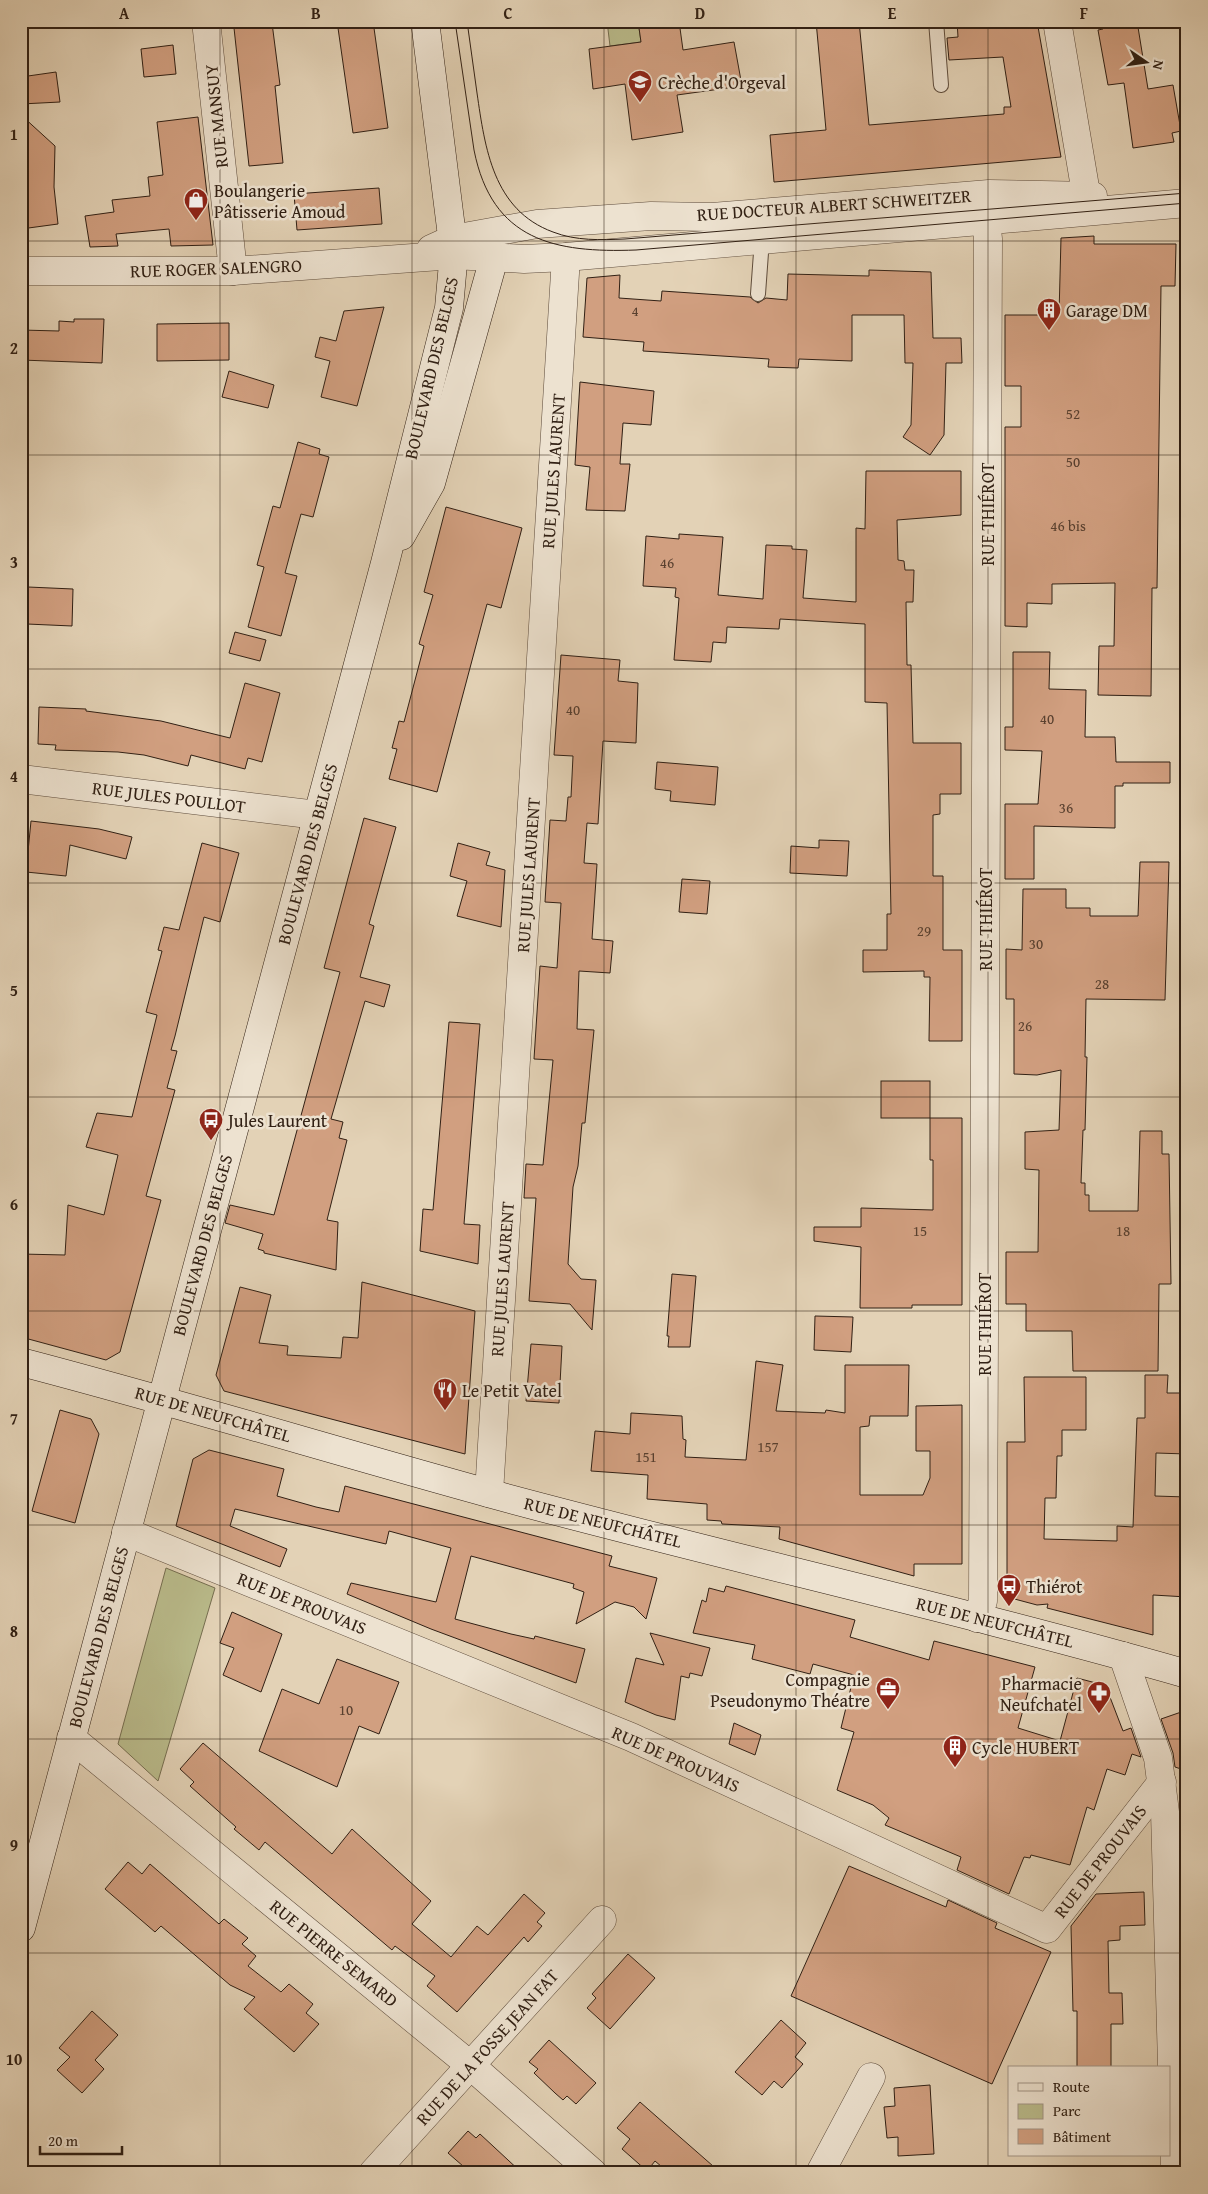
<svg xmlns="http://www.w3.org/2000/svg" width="1208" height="2194" font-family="'Gentium Book Plus',serif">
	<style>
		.green { fill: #b9ba8a; stroke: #756d4f }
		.building { fill: #d19f80; stroke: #312014 }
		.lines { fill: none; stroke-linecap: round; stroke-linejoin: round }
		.service-casing { stroke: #5e4c3c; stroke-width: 16 }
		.minor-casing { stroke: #5e4c3c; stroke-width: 29 }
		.secondary-casing { stroke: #312014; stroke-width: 29 }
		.service { stroke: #ede2d0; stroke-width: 14 }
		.minor { stroke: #ede2d0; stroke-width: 28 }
		.secondary { stroke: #ede2d0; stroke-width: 28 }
		.tram { stroke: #312014; stroke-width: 1 }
		.grid { fill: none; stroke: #312014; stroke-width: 1; stroke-opacity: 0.55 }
		.labels { text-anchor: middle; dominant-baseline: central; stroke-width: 5; stroke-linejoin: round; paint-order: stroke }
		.number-label { font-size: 15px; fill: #59402f }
		.poi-label { font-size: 18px; fill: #312014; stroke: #ede2d0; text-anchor: start }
		.street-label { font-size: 18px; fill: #312014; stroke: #ede2d0 }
		.neatline { fill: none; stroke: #312014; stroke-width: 2 }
		.grid-label { font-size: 16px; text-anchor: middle; font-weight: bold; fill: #312014 }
	</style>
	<rect width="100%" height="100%" fill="#e3d2b6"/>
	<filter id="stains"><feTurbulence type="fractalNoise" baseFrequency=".004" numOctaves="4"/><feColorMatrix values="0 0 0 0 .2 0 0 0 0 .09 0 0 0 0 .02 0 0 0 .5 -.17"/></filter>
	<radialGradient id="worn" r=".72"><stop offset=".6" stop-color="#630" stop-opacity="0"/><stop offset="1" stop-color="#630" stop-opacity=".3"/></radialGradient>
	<g class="green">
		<polygon points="607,21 638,21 641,42 610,46"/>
		<polygon points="166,1568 215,1588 158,1781 118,1744"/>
	</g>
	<g class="building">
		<polygon points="337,21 373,21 388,128 353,133"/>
		<polygon points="638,21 679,21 683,50 734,42 742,86 677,95 683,132 632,140 625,84 593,89 589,49 641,42"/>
		<polygon points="816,21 859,21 869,125 1004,114 1004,107 1011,107 1003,57 949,60 947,38 958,37 957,21 1037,21 1061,157 774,182 770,135 826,130"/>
		<polygon points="1102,21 1137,21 1148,89 1173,85 1181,131 1172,133 1174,142 1133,148 1124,83 1108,85 1098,30 1103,29"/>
		<polygon points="272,23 280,85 275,86 283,163 249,166 234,28"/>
		<polygon points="173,45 176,74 144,77 141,49"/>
		<polygon points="56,72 60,102 21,104 21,77"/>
		<polygon points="21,115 55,146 54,187 58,224 21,229"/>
		<polygon points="198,117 213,245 171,246 169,229 116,234 118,246 90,247 85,216 114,212 112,200 150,196 148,177 163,175 157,122"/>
		<polygon points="379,188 382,224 297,230 294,194"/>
		<polygon points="1094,236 1094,244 1176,244 1175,286 1161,286 1157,588 1152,588 1151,696 1098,695 1099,646 1114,646 1115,583 1052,584 1052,604 1027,603 1027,627 1005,626 1005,427 1021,427 1021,386 1005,386 1005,315 1059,315 1061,238"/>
		<polygon points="869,270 931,272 933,338 961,338 962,363 946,363 944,435 930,455 903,437 911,425 913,363 905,363 904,315 852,315 852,361 799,359 798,368 768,367 769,359 643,351 644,342 583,337 587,278 620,275 619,298 661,301 662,291 750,297 758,303 766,298 787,300 788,274 869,276"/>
		<polygon points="384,307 357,406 321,397 330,361 315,357 320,337 336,341 344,311"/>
		<polygon points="74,319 104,319 102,363 21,360 21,330 59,331 59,321 74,322"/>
		<polygon points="229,323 229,360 157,361 157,324"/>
		<polygon points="229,371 274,385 268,408 222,397"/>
		<polygon points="580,382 654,391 651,425 623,423 620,464 630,464 625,511 586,510 590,467 575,465"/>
		<polygon points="298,442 320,449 319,454 329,457 313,517 301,514 293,543 285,573 297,576 281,636 248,627 264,567 257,565 273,506 280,508"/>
		<polygon points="866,471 961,471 961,515 897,520 898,560 904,561 905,570 914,570 913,602 906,602 907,665 911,665 913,743 961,743 961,794 940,794 940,814 933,815 933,876 943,876 943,950 962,950 962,1041 929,1041 930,977 924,977 924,971 863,972 863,950 887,950 887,914 891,914 887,703 865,702 865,624 780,619 779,629 727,627 726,643 713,642 711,662 674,660 679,598 675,597 676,588 643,586 646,536 679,539 679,534 723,537 718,595 763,599 766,545 792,546 792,549 807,550 803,598 856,602 856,528 865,529"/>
		<polygon points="446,507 522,528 501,608 487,604 437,792 389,779 397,749 392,748 396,733 399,721 404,722 424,646 419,644 433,595 424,592"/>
		<polygon points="28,587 73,589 72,626 27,624"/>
		<polygon points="235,632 266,640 260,661 229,653"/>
		<polygon points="1013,652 1050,652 1049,689 1086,690 1085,737 1115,737 1116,762 1170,762 1170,783 1123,783 1123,786 1115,786 1115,828 1034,826 1034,879 1005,879 1005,804 1038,804 1042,751 1005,750 1005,727 1013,727"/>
		<polygon points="561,655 620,660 618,681 638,683 636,743 603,741 598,824 587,823 584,863 597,864 592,939 613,941 610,973 579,971 577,1029 594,1030 585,1123 582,1123 578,1166 573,1187 568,1264 581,1279 596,1280 592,1330 570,1304 529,1301 536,1198 524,1198 526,1164 543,1165 553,1060 534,1059 540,966 557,968 561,903 545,902 550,820 566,821 568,797 571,797 573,756 554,755"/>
		<polygon points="245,683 280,693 262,762 248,758 245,769 191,755 188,766 144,755 118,752 55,750 56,745 38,744 39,707 86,709 86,711 161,721 230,738"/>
		<polygon points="657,762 718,767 715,805 670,801 671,791 655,789"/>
		<polygon points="364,818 396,827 369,924 374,926 360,977 390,985 384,1007 365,1001 331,1119 343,1122 339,1138 347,1140 327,1220 338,1222 336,1270 264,1253 264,1251 258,1249 263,1234 225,1223 230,1205 274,1215 340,972 324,968"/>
		<polygon points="31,821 99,829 132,837 126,859 70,845 66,876 26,872"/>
		<polygon points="819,840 849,841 847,876 790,873 791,846 819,848"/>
		<polygon points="202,843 239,853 220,922 204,917 175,1036 171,1050 177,1051 167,1088 175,1090 146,1196 161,1200 120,1352 106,1360 21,1337 21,1254 65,1255 68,1205 104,1215 118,1155 86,1147 97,1113 132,1117 157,1015 146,1012 162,951 158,950 164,927 179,930"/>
		<polygon points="458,843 490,852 486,865 505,870 501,927 457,916 467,881 450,876"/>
		<polygon points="1140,862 1169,862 1165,1000 1086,999 1085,1057 1087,1057 1085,1130 1083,1130 1081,1183 1085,1183 1085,1195 1089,1195 1089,1211 1138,1211 1140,1131 1162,1131 1162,1154 1169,1154 1171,1284 1159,1284 1158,1371 1073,1371 1072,1331 1026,1331 1026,1304 1006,1304 1006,1252 1038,1252 1039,1170 1025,1169 1025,1132 1059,1130 1061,1070 1037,1075 1014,1074 1014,999 1006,999 1006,949 1022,950 1023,889 1066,889 1066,908 1090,908 1090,916 1138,916"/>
		<polygon points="682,879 710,881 707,914 679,912"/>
		<polygon points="449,1022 480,1024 464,1224 480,1225 478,1264 420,1251 423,1209 433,1210"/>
		<rect x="881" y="1081" width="49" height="37"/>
		<polygon points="930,1118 962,1118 962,1305 912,1305 912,1308 860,1308 861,1247 814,1241 814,1227 861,1227 861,1208 933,1210 933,1160 930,1160"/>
		<polygon points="672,1274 696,1276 690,1347 668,1347 669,1336 667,1336"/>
		<polygon points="362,1282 475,1311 465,1454 224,1391 216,1375 240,1287 271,1295 259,1343 288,1346 287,1355 341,1358 343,1337 358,1338"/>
		<polygon points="815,1316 853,1317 851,1352 814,1350"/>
		<polygon points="531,1344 562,1346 559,1403 526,1401"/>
		<polygon points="756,1361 783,1365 776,1411 825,1413 826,1410 845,1413 845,1365 909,1365 908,1416 870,1416 869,1426 860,1427 860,1495 923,1495 930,1478 930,1451 916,1451 916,1406 962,1405 962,1564 914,1564 914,1576 779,1539 780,1527 722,1524 721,1521 707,1520 707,1504 647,1499 648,1475 591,1471 595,1431 630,1434 631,1413 682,1416 683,1439 686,1440 685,1457 746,1460"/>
		<polygon points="1145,1375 1168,1375 1167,1393 1181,1393 1181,1409 1187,1409 1187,1454 1156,1453 1155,1496 1187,1497 1187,1597 1153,1595 1153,1635 1047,1608 1048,1604 1037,1605 1007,1597 1007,1442 1025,1442 1024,1377 1086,1377 1086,1430 1062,1430 1062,1456 1057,1456 1056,1498 1045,1498 1044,1539 1117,1541 1117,1526 1133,1527 1137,1418 1145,1418"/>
		<polygon points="60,1410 91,1419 99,1434 75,1523 32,1511"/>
		<polygon points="209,1450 284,1469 277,1496 316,1507 339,1512 345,1486 612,1556 609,1566 657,1578 646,1619 634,1607 615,1602 576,1624 584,1592 573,1588 574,1584 471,1556 455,1619 511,1634 534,1639 535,1636 585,1649 576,1683 431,1629 347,1594 351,1583 436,1602 451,1548 389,1531 386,1544 235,1509 230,1526 287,1549 280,1567 176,1526 193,1459"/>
		<polygon points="726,1586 855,1620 850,1637 929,1660 934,1641 1035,1667 1018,1728 1060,1741 1077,1678 1096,1683 1108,1692 1123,1731 1131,1728 1141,1757 1132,1754 1125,1775 1107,1769 1094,1810 1087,1807 1070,1865 1031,1855 1030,1858 1024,1857 1009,1894 957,1870 961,1857 885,1825 889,1818 873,1805 837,1790 854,1732 841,1728 854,1675 813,1664 810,1674 752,1659 755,1645 693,1633 702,1600 706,1602 709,1588 724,1592"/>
		<polygon points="232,1612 282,1634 261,1692 223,1675 234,1648 220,1643"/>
		<polygon points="650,1633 710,1648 702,1676 690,1673 689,1678 681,1676 675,1720 656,1715 625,1702 636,1658 664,1665"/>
		<polygon points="337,1659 399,1682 379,1734 359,1726 337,1787 259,1751 282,1689 319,1704"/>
		<polygon points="1187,1710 1187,1771 1175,1767 1173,1753 1161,1719"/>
		<polygon points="734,1723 761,1735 755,1755 729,1744"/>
		<polygon points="203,1743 332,1854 352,1829 431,1901 412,1924 451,1957 477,1926 488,1935 524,1894 545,1913 537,1922 542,1926 528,1942 524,1937 457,2012 427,1986 435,1976 395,1946 392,1950 265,1842 259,1850 234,1829 236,1827 190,1786 194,1782 180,1769"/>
		<polygon points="128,1862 142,1874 150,1864 219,1924 224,1919 248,1938 242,1944 256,1956 248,1966 281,1992 289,1984 313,2004 306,2013 319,2024 294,2052 244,2009 255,1997 230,1985 161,1926 155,1932 105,1889"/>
		<polygon points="849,1866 946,1907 948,1900 997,1923 995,1928 1051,1952 992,2084 791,1996"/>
		<polygon points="1144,1892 1145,1925 1120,1926 1120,1940 1108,1941 1109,1993 1122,1993 1123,2024 1111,2024 1111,2068 1077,2068 1077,2011 1073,2011 1071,1926 1096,1894"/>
		<polygon points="628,1954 655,1978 610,2029 587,2008 596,1998 592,1994"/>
		<polygon points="92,2011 118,2035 95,2060 104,2069 82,2093 57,2070 70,2057 59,2048"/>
		<polygon points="781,2020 806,2043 795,2057 803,2064 782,2088 774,2081 762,2095 735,2072"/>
		<polygon points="549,2040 596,2083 576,2104 567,2096 563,2100 555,2093 534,2073 538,2069 529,2062"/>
		<polygon points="930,2085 934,2154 898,2156 898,2137 887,2138 884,2107 895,2106 894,2088"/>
		<polygon points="640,2102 665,2124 721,2173 669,2173 655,2161 647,2171 622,2149 630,2139 617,2128"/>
		<polygon points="468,2131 476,2138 480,2134 522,2173 471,2173 448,2153"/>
	</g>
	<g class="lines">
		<defs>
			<g id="service">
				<polyline points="936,21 941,85"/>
				<polyline points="758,294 762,239"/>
			</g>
			<g id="minor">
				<polyline points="206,21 233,271"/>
				<polyline points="1057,21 1089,211"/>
				<polyline points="431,249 453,239 537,224 651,216 712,217 989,194 1093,196"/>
				<polyline points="21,271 233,271 454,255 524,259 566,257 1187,203"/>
				<polyline points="21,779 317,815"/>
				<polyline points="489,1493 566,257"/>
				<polyline points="126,1532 631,1737 1047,1929 1162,1782"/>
				<polyline points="977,1618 983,1601 988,239 986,220"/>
				<polyline points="1123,1656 1158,1758 1165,1812 1175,2173"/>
				<polyline points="71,1738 470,2065 593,2173"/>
				<polyline points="373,2173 602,1920"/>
				<polyline points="820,2173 871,2077"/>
			</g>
			<g id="secondary">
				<polyline points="401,536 431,483 494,258"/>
				<path d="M21,1362c157,41 311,88 467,131 232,63 468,115 699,181"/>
				<polyline points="21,1928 385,563 449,308 454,252 425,21"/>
			</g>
		</defs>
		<use href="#service" class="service-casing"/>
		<use href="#minor" class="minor-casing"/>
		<use href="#secondary" class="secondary-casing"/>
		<use href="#service" class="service"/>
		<use href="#minor" class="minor"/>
		<use href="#secondary" class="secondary"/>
		<g class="tram">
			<path d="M455,21l19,129c18,91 81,103 162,100l551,-47"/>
			<path d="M467,21c3,24 7,48 10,72 8,55 16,117 76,139 23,9 48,8 72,7l562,-46"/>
		</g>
	</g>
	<path class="grid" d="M220,21v2152M412,21v2152M604,21v2152M796,21v2152M988,21v2152M21,241h1166M21,455h1166M21,669h1166M21,883h1166M21,1097h1166M21,1311h1166M21,1525h1166M21,1739h1166M21,1953h1166"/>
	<defs>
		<symbol id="school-pin" viewBox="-11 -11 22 30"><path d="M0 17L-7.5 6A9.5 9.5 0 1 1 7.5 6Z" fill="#8f2418" stroke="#ede2d0"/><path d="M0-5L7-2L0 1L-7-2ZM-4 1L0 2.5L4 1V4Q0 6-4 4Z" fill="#fff"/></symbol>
		<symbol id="shop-pin" viewBox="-11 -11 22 30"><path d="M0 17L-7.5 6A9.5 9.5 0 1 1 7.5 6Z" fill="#8f2418" stroke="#ede2d0"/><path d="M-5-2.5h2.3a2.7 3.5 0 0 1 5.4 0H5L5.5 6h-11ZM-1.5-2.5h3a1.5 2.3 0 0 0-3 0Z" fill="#fff"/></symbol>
		<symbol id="building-pin" viewBox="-11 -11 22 30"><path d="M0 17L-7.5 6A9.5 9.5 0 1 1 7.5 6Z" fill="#8f2418" stroke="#ede2d0"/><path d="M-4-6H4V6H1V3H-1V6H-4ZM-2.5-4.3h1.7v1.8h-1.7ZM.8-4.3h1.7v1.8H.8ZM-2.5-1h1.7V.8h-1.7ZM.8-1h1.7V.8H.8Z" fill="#fff"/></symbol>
		<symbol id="bus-pin" viewBox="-11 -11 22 30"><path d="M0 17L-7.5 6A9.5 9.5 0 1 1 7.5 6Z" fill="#8f2418" stroke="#ede2d0"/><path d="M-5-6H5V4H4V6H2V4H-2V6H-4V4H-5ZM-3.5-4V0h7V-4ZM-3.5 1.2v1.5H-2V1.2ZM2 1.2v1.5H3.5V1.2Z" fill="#fff"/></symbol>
		<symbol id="restaurant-pin" viewBox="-11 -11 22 30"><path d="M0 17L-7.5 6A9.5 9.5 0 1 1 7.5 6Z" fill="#8f2418" stroke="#ede2d0"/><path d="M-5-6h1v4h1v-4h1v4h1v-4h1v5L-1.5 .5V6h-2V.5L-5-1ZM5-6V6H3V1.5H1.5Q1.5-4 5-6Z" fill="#fff"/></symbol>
		<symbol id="office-pin" viewBox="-11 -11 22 30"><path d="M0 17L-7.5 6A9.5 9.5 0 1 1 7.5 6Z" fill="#8f2418" stroke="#ede2d0"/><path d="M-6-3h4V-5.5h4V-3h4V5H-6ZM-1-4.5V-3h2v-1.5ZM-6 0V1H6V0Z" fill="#fff"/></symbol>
		<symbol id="pharmacy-pin" viewBox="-11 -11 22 30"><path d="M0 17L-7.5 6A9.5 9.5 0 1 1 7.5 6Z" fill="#8f2418" stroke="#ede2d0"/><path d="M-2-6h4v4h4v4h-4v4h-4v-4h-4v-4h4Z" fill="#fff"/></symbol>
	</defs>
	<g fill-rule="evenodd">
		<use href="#school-pin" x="626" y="68" width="28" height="38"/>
		<use href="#shop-pin" x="182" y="186" width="28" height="38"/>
		<use href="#building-pin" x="1035" y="296" width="28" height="38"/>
		<use href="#bus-pin" x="197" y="1106" width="28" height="38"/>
		<use href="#restaurant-pin" x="431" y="1376" width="28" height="38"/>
		<use href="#bus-pin" x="995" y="1572" width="28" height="38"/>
		<use href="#office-pin" x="874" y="1675" width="28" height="38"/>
		<use href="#pharmacy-pin" x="1085" y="1679" width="28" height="38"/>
		<use href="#building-pin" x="941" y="1733" width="28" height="38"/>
	</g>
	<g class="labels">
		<g class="number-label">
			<text x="635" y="310">4</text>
			<text x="1073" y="413">52</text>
			<text x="1073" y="461">50</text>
			<text x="1068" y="525">46 bis</text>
			<text x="667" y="562">46</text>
			<text x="573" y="709">40</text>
			<text x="1047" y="718">40</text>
			<text x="1066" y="807">36</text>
			<text x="924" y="930">29</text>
			<text x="1036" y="943">30</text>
			<text x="1102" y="983">28</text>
			<text x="1025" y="1025">26</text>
			<text x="920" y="1230">15</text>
			<text x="1123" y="1230">18</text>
			<text x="768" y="1446">157</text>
			<text x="646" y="1456">151</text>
			<text x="346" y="1709">10</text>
		</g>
		<g class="poi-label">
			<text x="658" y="82">Crèche d'Orgeval</text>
			<text x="214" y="190">Boulangerie<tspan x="214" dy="21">Pâtisserie Amoud</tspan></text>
			<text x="1066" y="310">Garage DM</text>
			<text x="228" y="1120">Jules Laurent</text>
			<text x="462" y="1390">Le Petit Vatel</text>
			<text x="1026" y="1586">Thiérot</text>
			<text x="870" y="1679" text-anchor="end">Compagnie<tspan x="870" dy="21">Pseudonymo Théatre</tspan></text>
			<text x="1082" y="1683" text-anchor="end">Pharmacie<tspan x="1082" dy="21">Neufchatel</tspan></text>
			<text x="972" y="1747">Cycle HUBERT</text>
		</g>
		<g class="street-label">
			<text transform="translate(216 116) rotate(-96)">RUE MANSUY</text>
			<text transform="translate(834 205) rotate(-4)">RUE DOCTEUR ALBERT SCHWEITZER</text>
			<text transform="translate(216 268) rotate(-2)">RUE ROGER SALENGRO</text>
			<text transform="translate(431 368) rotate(-77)">BOULEVARD DES BELGES</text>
			<text transform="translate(553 471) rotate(-86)">RUE JULES LAURENT</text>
			<text transform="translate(987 514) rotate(-90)">RUE THIÉROT</text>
			<text transform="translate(169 797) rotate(7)">RUE JULES POULLOT</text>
			<text transform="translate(307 854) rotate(-75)">BOULEVARD DES BELGES</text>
			<text transform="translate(528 875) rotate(-86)">RUE JULES LAURENT</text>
			<text transform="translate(985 919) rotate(-90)">RUE THIÉROT</text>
			<text transform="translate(202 1245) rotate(-75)">BOULEVARD DES BELGES</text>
			<text transform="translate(502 1279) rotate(-86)">RUE JULES LAURENT</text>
			<text transform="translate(984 1324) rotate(-90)">RUE THIÉROT</text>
			<text transform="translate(213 1414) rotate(16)">RUE DE NEUFCHÂTEL</text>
			<text transform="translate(603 1522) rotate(14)">RUE DE NEUFCHÂTEL</text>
			<text transform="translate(302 1603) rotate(22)">RUE DE PROUVAIS</text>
			<text transform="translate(995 1622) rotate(14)">RUE DE NEUFCHÂTEL</text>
			<text transform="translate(98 1637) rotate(-75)">BOULEVARD DES BELGES</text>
			<text transform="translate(676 1759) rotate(24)">RUE DE PROUVAIS</text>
			<text transform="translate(1100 1861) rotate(-52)">RUE DE PROUVAIS</text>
			<text transform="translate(334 1953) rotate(39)">RUE PIERRE SEMARD</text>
			<text transform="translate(487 2047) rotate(-48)">RUE DE LA FOSSE JEAN FAT</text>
		</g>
	</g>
	<rect width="1208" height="2194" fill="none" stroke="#e3d2b6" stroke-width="55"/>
	<rect x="1008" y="2066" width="162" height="90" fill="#ede2d0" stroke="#a29485"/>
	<rect x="1018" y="2083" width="25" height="8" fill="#ede2d0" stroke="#a29485"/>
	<text x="1053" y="2092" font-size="15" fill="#312014">Route</text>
	<rect x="1018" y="2104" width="25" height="15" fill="#b9ba8a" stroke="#a29485"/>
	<text x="1053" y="2116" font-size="15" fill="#312014">Parc</text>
	<rect x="1018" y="2129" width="25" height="15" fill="#d19f80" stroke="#a29485"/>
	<text x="1053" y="2142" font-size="15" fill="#312014">Bâtiment</text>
	<g transform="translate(1146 62) rotate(103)" stroke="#ede2d0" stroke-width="4" paint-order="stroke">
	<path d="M0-4L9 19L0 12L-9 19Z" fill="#312014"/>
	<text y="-8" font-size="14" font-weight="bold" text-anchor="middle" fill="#312014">N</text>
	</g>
	<path d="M40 2146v8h82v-8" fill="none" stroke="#312014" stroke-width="2.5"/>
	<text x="48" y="2146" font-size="15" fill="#312014" stroke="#ede2d0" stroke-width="4" paint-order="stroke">20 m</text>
	<rect x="28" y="28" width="1152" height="2138" class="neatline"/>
	<g class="grid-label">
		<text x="124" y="19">A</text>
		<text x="316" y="19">B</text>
		<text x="508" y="19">C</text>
		<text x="700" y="19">D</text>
		<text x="892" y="19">E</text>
		<text x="1084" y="19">F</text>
		<text x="14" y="140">1</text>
		<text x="14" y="354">2</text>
		<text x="14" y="568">3</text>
		<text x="14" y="782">4</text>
		<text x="14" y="996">5</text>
		<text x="14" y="1210">6</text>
		<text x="14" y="1424">7</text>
		<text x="14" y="1637">8</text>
		<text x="14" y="1851">9</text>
		<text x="14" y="2065">10</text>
	</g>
	<rect width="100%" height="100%" filter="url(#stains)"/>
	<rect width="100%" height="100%" fill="url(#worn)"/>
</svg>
